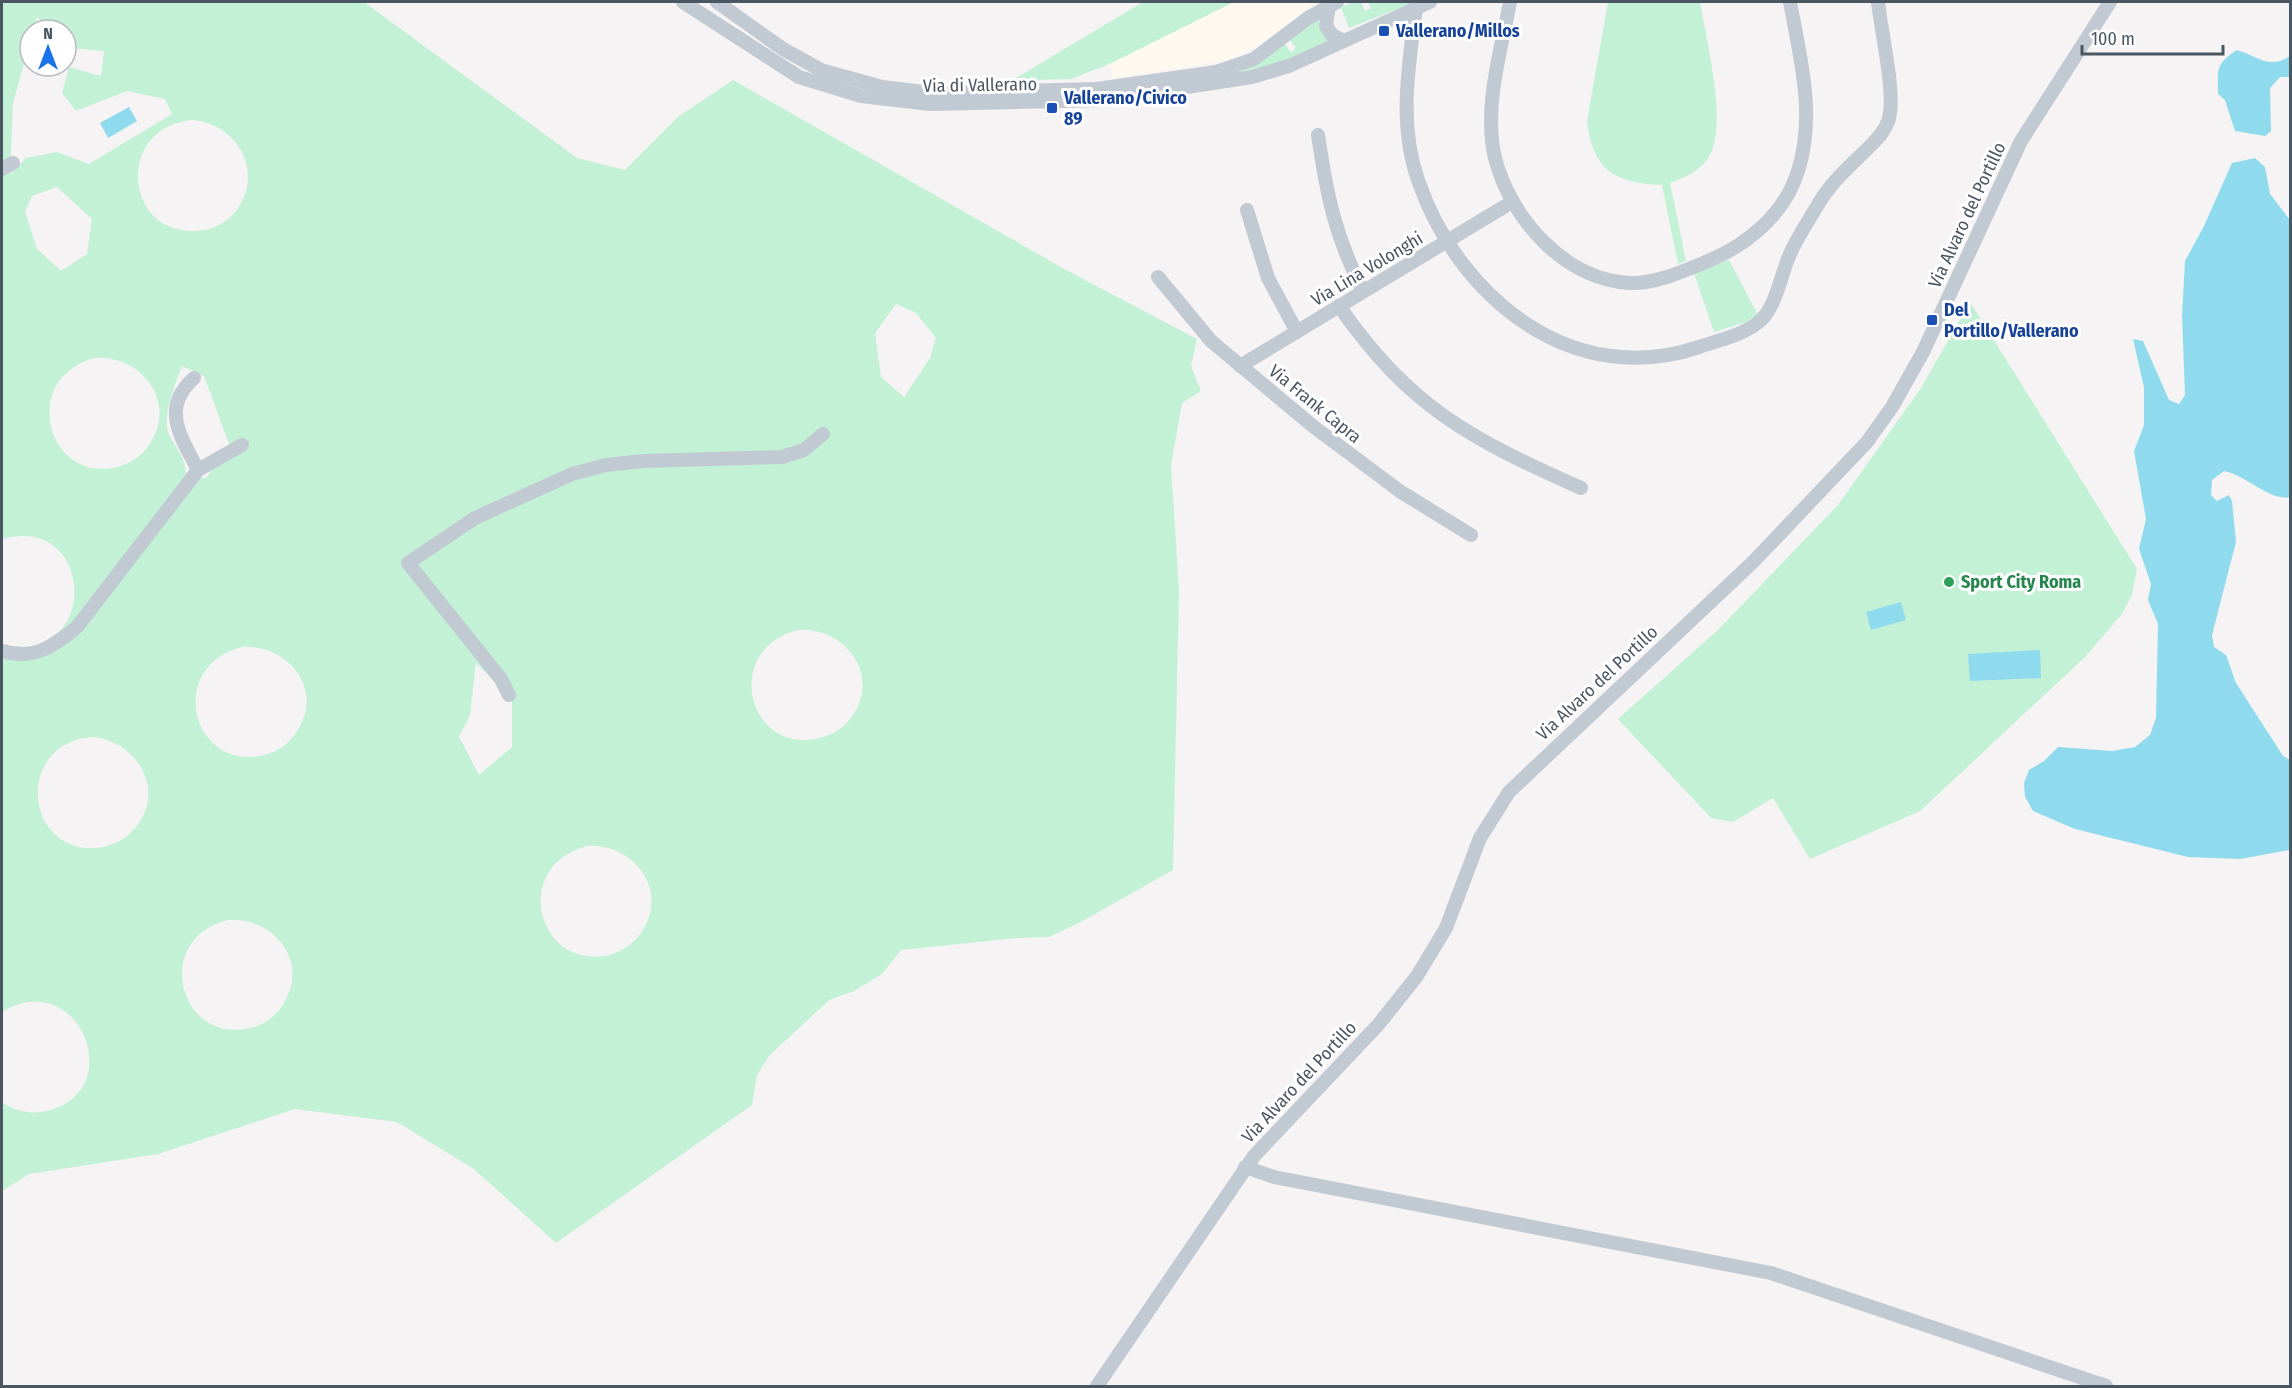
<svg xmlns="http://www.w3.org/2000/svg" width="2292" height="1388" font-family="'Fira Sans Condensed',sans-serif">
	<style>
		.commercial { fill: #fdf9ef }
		.green { fill: #c3f1d5; fill-rule: evenodd }
		.water { fill: #90daee }
		.lines { fill: none; stroke-linecap: round; stroke-linejoin: round }
		.minor { stroke: #c1cad2; stroke-width: 14 }
		.transit-dot { fill: #1a4fb4; stroke: #fff; stroke-width: 2 }
		.leisure-dot { fill: #2e9e5b; stroke: #fff; stroke-width: 2 }
		.labels { text-anchor: middle; dominant-baseline: central; stroke-width: 6; stroke-linejoin: round; paint-order: stroke }
		.transit-label { font-size: 18px; font-weight: bold; fill: #164399; stroke: #fff; text-anchor: start }
		.street-label { font-size: 18px; fill: #4a5661; stroke: #fff }
		.leisure-label { font-size: 18px; font-weight: bold; fill: #27864d; stroke: #fff; text-anchor: start }
	</style>
	<rect width="100%" height="100%" fill="#f5f3f3"/>
	<polygon class="commercial" points="1234,2 1317,2 1259,45 1239,56 1218,62 1113,78 1109,65"/>
	<g class="green">
		<path d="M2,2h362l213,156 48,12 54,-54 54,-36 333,190 131,69 -6,27 10,25 -19,12 -11,62 8,126 -6,279 -94,53 -30,14 -33,1 -115,12 -19,24 -28,17 -25,9 -60,56 -12,19 -5,30 -196,138 -82,-74 -77,-47 -102,-13 -137,45 -129,20 -27,17v-89c14,10 31,13 48,8 79,-22 27,-145 -48,-98v-368c97,25 96,-131 0,-105zM37,17l13,13h16v14l5,4 33,3 -3,25 -32,-9 -7,26 14,18 51,-20 38,8 7,15 -83,50 -32,-12 -31,6 -16,17 3,-72 17,-61v-12h3zM193,120c45,4 72,53 43,91 -9,12 -24,19 -39,20 -74,5 -82,-105 -4,-111zM57,187l35,32 -5,35 -26,17 -24,-22 -12,-37 7,-16zM896,304l20,9 20,25 -6,20 -26,39 -23,-20 -6,-44zM95,358c44,-3 81,40 57,82 -7,14 -20,23 -35,27 -71,17 -98,-90 -22,-109zM182,366l22,10 25,68 -23,34 -19,-1c-4,-26 -8,-22 -18,-43 -8,-17 7,-52 13,-68zM798,630c44,-3 81,40 57,82 -8,13 -20,23 -36,26 -71,18 -98,-89 -21,-108zM242,647c44,-3 81,39 57,81 -8,14 -20,24 -35,27 -72,18 -99,-89 -22,-108zM476,663l36,36v48l-33,28 -20,-38 11,-22zM93,737c44,4 73,53 43,90 -10,12 -24,20 -40,21 -73,5 -81,-106 -3,-111zM587,846c44,-3 81,40 57,82 -7,13 -20,23 -35,27 -73,16 -98,-90 -22,-109zM228,920c44,-3 81,39 57,81 -7,14 -20,24 -35,27 -72,17 -98,-90 -22,-108z"/>
		<polygon points="1143,2 1234,2 1109,64 1071,79 1011,81"/>
		<polygon points="1353,2 1361,2 1365,11 1371,8 1368,2 1415,2 1349,28 1341,7"/>
		<path d="M1608,2h92c6,36 29,126 8,156 -9,14 -23,19 -38,25l16,78 -8,3 -16,-79c-47,-2 -69,-14 -75,-64z"/>
		<polygon points="1319,17 1320,28 1331,40 1278,64 1230,74 1284,43 1291,52 1296,48 1289,39"/>
		<polygon points="1729,260 1758,315 1746,322 1714,332 1694,273"/>
		<polygon points="1970,302 2137,569 2132,595 2122,614 2085,657 1920,811 1810,859 1773,798 1733,822 1711,818 1618,719 1718,630 1838,505 1921,388"/>
	</g>
	<g class="water">
		<path d="M2237,50c20,6 32,20 53,6v21h-10l-10,11 1,43 -6,5 -30,-5 -10,-31 -7,-6c0,-24 -3,-30 19,-44z"/>
		<polygon points="129,107 137,121 108,138 100,123"/>
		<path d="M2255,158l10,9 5,27 20,26v277c-19,5 -44,-22 -66,-26l-12,9 -1,15 6,6 12,-6 3,6 4,41 -24,93 2,12 12,8 10,28 47,73 7,4v90l-50,9 -52,-2 -113,-28 -42,-18 -8,-14 -1,-14 5,-13 15,-9 14,-14 54,4 23,-4 15,-12 6,-17 2,-94 -10,-24 3,-16 -12,-35 7,-30 -12,-68 10,-26v-38l-11,-48 10,2 26,59 10,4 6,-9 -3,-79 3,-55 19,-35 28,-63z"/>
		<polygon points="1901,602 1906,620 1871,630 1866,612"/>
		<polygon points="2040,650 2041,678 1970,681 1968,654"/>
	</g>
	<g class="lines">
		<g class="minor">
			<polyline points="683,2 799,77 861,96 930,104 1102,100 1252,77 1289,66 1430,2"/>
			<polyline points="717,2 783,49 821,70 882,87 933,93 1097,89 1216,72 1254,59 1308,18 1337,2"/>
			<path d="M1510,2c-9,49 -27,106 -15,156 15,59 69,122 135,125 25,1 54,-12 78,-22 39,-16 77,-47 90,-90 18,-56 2,-114 -8,-169"/>
			<polyline points="1329,5 1326,26 1332,35 1342,40"/>
			<path d="M1416,7c-7,58 -18,116 2,173 40,117 154,210 281,167 20,-7 46,-12 62,-27 16,-16 20,-46 29,-66 8,-18 19,-34 29,-51 14,-24 36,-41 55,-61 8,-8 15,-18 16,-29 4,-26 -9,-83 -12,-111"/>
			<path d="M1318,135c9,61 17,101 45,156"/>
			<polyline points="2,169 13,163"/>
			<polyline points="1247,210 1268,278 1297,332"/>
			<polyline points="1158,277 1211,341 1314,427 1401,492 1471,535"/>
			<path d="M1339,306c71,102 132,133 242,182"/>
			<polyline points="1240,366 1512,202"/>
			<path d="M194,378c-34,30 -13,59 4,92"/>
			<path d="M2,651c31,10 52,-5 75,-24l121,-157 44,-25"/>
			<polyline points="509,695 501,679 408,563 475,518 572,474 606,465 644,461 782,457 804,450 823,434"/>
			<polyline points="1245,1167 1274,1177 1771,1273 2106,1386"/>
			<polyline points="1097,1386 1254,1156 1378,1025 1417,976 1446,928 1480,838 1509,792 1754,561 1867,442 1892,407 1923,352 2021,141 2110,2"/>
		</g>
	</g>
	<g class="transit-dot">
		<rect x="1378" y="25" width="12" height="12" rx="3"/>
		<rect x="1046" y="102" width="12" height="12" rx="3"/>
		<rect x="1926" y="314" width="12" height="12" rx="3"/>
	</g>
	<circle class="leisure-dot" cx="1949" cy="582" r="6"/>
	<g class="labels">
		<g class="transit-label">
			<text x="1396" y="31">Vallerano/Millos</text>
			<text x="1064" y="98">Vallerano/Civico<tspan x="1064" dy="21">89</tspan></text>
			<text x="1944" y="310">Del<tspan x="1944" dy="21">Portillo/Vallerano</tspan></text>
		</g>
		<g class="street-label">
			<text transform="translate(980 85) rotate(-1)">Via di Vallerano</text>
			<text transform="translate(1967 215) rotate(-65)">Via Alvaro del Portillo</text>
			<text transform="translate(1367 269) rotate(-31)">Via Lina Volonghi</text>
			<text transform="translate(1315 404) rotate(39)">Via Frank Capra</text>
			<text transform="translate(1597 683) rotate(-43)">Via Alvaro del Portillo</text>
			<text transform="translate(1299 1082) rotate(-47)">Via Alvaro del Portillo</text>
		</g>
		<g class="leisure-label">
			<text x="1961" y="582">Sport City Roma</text>
		</g>
	</g>
	<rect width="2292" height="1388" fill="none" stroke="#4a5661" stroke-width="6"/>
	<g transform="translate(48 48)"><circle r="28" fill="#ffffff" stroke="#b7bbc0" stroke-width="1.5"/>
	<path d="M0-4.5L10 22L0 15L-10 22Z" fill="#1a73e8"/>
	<text y="-9" font-size="16" font-weight="bold" text-anchor="middle" fill="#4a5661">N</text>
	</g>
	<path d="M2082 45v9h141v-9" fill="none" stroke="#4a5661" stroke-width="3"/>
	<text x="2091" y="45" font-size="18" fill="#4a5661" stroke="#ffffff" stroke-width="4.5" paint-order="stroke">100 m</text>
</svg>
